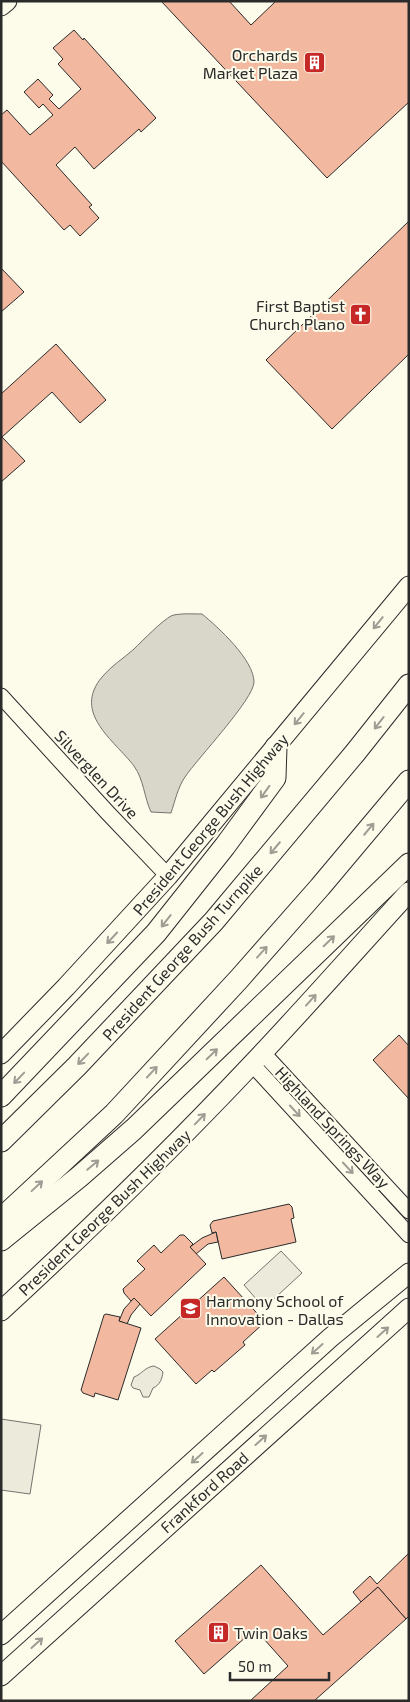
<svg xmlns="http://www.w3.org/2000/svg" width="410" height="1702" font-family="'Exo 2',sans-serif">
	<style>
		.green { fill: #ecebdb; stroke: #74746e }
		.water { fill: #d8d7c9; stroke: #74746e }
		.building { fill: #f2b8a0; stroke: #2b2b2b }
		.lines { fill: none; stroke-linecap: round; stroke-linejoin: round }
		.minor-casing { stroke: #2b2b2b; stroke-width: 17 }
		.major-casing { stroke: #2b2b2b; stroke-width: 21 }
		.highway-casing { stroke: #2b2b2b; stroke-width: 23 }
		.minor { stroke: #fdfbea; stroke-width: 15 }
		.major { stroke: #fdfbea; stroke-width: 19 }
		.highway { stroke: #fdfbea; stroke-width: 21 }
		.oneway { stroke: #9e9d94 }
		.labels { text-anchor: middle; dominant-baseline: central; stroke-width: 4; stroke-linejoin: round; paint-order: stroke }
		.poi-label { font-size: 16px; fill: #2b2b2b; stroke: #fdfbea; text-anchor: end }
		.street-label { font-size: 16px; fill: #2b2b2b; stroke: #fdfbea }
	</style>
	<rect width="100%" height="100%" fill="#fdfbea"/>
	<g class="green">
		<polygon points="281,1251 302,1273 264,1308 244,1285"/>
		<path d="M154,1366l6,3 3,3c-1,7 -3,13 -10,16l-4,9h-6l-3,-7 -7,-2 -2,-3 3,-8c8,-3 11,-10 20,-11z"/>
		<polygon points="1,1419 41,1425 30,1494 1,1490"/>
	</g>
	<path class="water" d="M202,614c16,13 52,46 52,68 0,17 -57,77 -69,95 -7,10 -10,24 -14,36l-20,-1c-7,-15 -7,-32 -17,-46 -20,-26 -62,-53 -32,-89 9,-11 22,-19 32,-28 8,-8 29,-29 37,-33 6,-3 23,-2 31,-2z"/>
	<g class="building">
		<polygon points="161,1 229,1 251,25 276,1 409,1 409,102 327,178"/>
		<polygon points="74,30 83,40 84,38 156,118 141,132 139,129 94,169 75,147 56,165 92,205 89,207 99,218 80,236 70,225 64,230 1,161 1,115 7,110 30,135 53,115 43,104 39,108 24,92 38,79 53,95 49,99 59,109 81,89 58,64 63,59 53,48"/>
		<polygon points="409,221 409,354 332,429 266,360"/>
		<polygon points="1,268 24,292 1,312"/>
		<polygon points="56,344 106,400 80,423 52,392 2,437 25,461 1,482 1,394"/>
		<polygon points="399,1035 409,1046 409,1099 373,1060"/>
		<polygon points="289,1204 292,1207 294,1218 291,1219 296,1242 222,1259 216,1232 212,1233 210,1225 213,1221"/>
		<polygon points="216,1232 218,1242 208,1244 196,1254 190,1247 202,1238"/>
		<polygon points="180,1235 184,1235 193,1244 190,1247 206,1264 151,1316 134,1298 131,1301 124,1293 123,1289 145,1269 137,1261 154,1245 161,1253"/>
		<polygon points="224,1277 265,1322 243,1342 245,1345 214,1372 212,1370 196,1384 155,1339"/>
		<polygon points="134,1298 140,1304 131,1315 127,1324 119,1321 124,1309"/>
		<polygon points="106,1314 120,1317 119,1321 141,1328 118,1400 95,1393 94,1397 83,1393 81,1390 104,1315"/>
		<polygon points="409,1553 409,1616 406,1619 378,1587 361,1602 353,1592 370,1576 377,1584"/>
		<polygon points="261,1565 323,1635 378,1587 406,1619 314,1701 250,1701 288,1666 255,1629 204,1674 175,1641"/>
	</g>
	<g class="lines">
		<defs>
			<g id="minor">
				<polyline points="1,696 107,812 168,876"/>
				<polyline points="263,1053 409,1211"/>
				<polyline points="252,1064 409,1235"/>
			</g>
			<g id="major">
				<polyline points="1,6 7,1"/>
				<polyline points="1,1054 66,987 168,876 409,586"/>
				<path d="M1,1311c87,-80 171,-162 252,-248 53,-56 104,-114 156,-171"/>
				<polyline points="1,1635 330,1338 409,1273"/>
				<polyline points="1,1676 409,1308"/>
			</g>
			<g id="highway">
				<polyline points="1,1096 156,933 225,846 275,778 276,747"/>
				<polyline points="1,1141 77,1066 214,921 355,753 409,685"/>
				<polyline points="1,1219 114,1114 239,979 320,887 409,781"/>
				<polyline points="1,1240 79,1177 134,1129 409,864"/>
			</g>
		</defs>
		<use href="#minor" class="minor-casing"/>
		<use href="#major" class="major-casing"/>
		<use href="#highway" class="highway-casing"/>
		<use href="#minor" class="minor"/>
		<use href="#major" class="major"/>
		<use href="#highway" class="highway"/>
	</g>
	<defs><path id="oneway-shaft" d="M-6 0H5M1.5-3L5.5 0L1.5 3" fill="none" stroke-width="1.6" stroke-linecap="round" stroke-linejoin="round" transform="scale(1.25)"/></defs>
	<g class="oneway">
		<use href="#oneway-shaft" transform="translate(378 623) rotate(129)"/>
		<use href="#oneway-shaft" transform="translate(299 719) rotate(129)"/>
		<use href="#oneway-shaft" transform="translate(379 723) rotate(128)"/>
		<use href="#oneway-shaft" transform="translate(265 792) rotate(126)"/>
		<use href="#oneway-shaft" transform="translate(369 829) rotate(-50)"/>
		<use href="#oneway-shaft" transform="translate(275 848) rotate(130)"/>
		<use href="#oneway-shaft" transform="translate(166 921) rotate(128)"/>
		<use href="#oneway-shaft" transform="translate(112 938) rotate(133)"/>
		<use href="#oneway-shaft" transform="translate(329 941) rotate(-44)"/>
		<use href="#oneway-shaft" transform="translate(262 952) rotate(-48)"/>
		<use href="#oneway-shaft" transform="translate(311 1000) rotate(-48)"/>
		<use href="#oneway-shaft" transform="translate(212 1054) rotate(-44)"/>
		<use href="#oneway-shaft" transform="translate(83 1059) rotate(134)"/>
		<use href="#oneway-shaft" transform="translate(152 1072) rotate(-47)"/>
		<use href="#oneway-shaft" transform="translate(19 1078) rotate(134)"/>
		<use href="#oneway-shaft" transform="translate(295 1111) rotate(47)"/>
		<use href="#oneway-shaft" transform="translate(200 1119) rotate(-46)"/>
		<use href="#oneway-shaft" transform="translate(93 1165) rotate(-40)"/>
		<use href="#oneway-shaft" transform="translate(348 1168) rotate(47)"/>
		<use href="#oneway-shaft" transform="translate(37 1186) rotate(-43)"/>
		<use href="#oneway-shaft" transform="translate(383 1332) rotate(-42)"/>
		<use href="#oneway-shaft" transform="translate(317 1349) rotate(138)"/>
		<use href="#oneway-shaft" transform="translate(261 1440) rotate(-42)"/>
		<use href="#oneway-shaft" transform="translate(197 1458) rotate(138)"/>
		<use href="#oneway-shaft" transform="translate(37 1643) rotate(-42)"/>
	</g>
	<defs>
		<symbol id="building-square" viewBox="-11 -11 22 22"><rect x="-9" y="-9" width="18" height="18" rx="4" fill="#c62828" stroke="#fdfbea"/><path d="M-4-6H4V6H1V3H-1V6H-4ZM-2.5-4.3h1.7v1.8h-1.7ZM.8-4.3h1.7v1.8H.8ZM-2.5-1h1.7V.8h-1.7ZM.8-1h1.7V.8H.8Z" fill="#fff"/></symbol>
		<symbol id="church-square" viewBox="-11 -11 22 22"><rect x="-9" y="-9" width="18" height="18" rx="4" fill="#c62828" stroke="#fdfbea"/><path d="M-1.2-6h2.4v3.5h3.3v2.4h-3.3V6h-2.4V-.1h-3.3v-2.4h3.3Z" fill="#fff"/></symbol>
		<symbol id="school-square" viewBox="-11 -11 22 22"><rect x="-9" y="-9" width="18" height="18" rx="4" fill="#c62828" stroke="#fdfbea"/><path d="M0-5L7-2L0 1L-7-2ZM-4 1L0 2.5L4 1V4Q0 6-4 4Z" fill="#fff"/></symbol>
	</defs>
	<g fill-rule="evenodd">
		<use href="#building-square" x="302" y="50" width="25" height="25"/>
		<use href="#church-square" x="348" y="302" width="25" height="25"/>
		<use href="#school-square" x="178" y="1296" width="25" height="25"/>
		<use href="#building-square" x="206" y="1620" width="25" height="25"/>
	</g>
	<g class="labels">
		<g class="poi-label">
			<text x="298" y="54">Orchards<tspan x="298" dy="18">Market Plaza</tspan></text>
			<text x="345" y="305">First Baptist<tspan x="345" dy="18">Church Plano</tspan></text>
			<text x="206" y="1300" text-anchor="start">Harmony School of<tspan x="206" dy="18">Innovation - Dallas</tspan></text>
			<text x="234" y="1632" text-anchor="start">Twin Oaks</text>
		</g>
		<g class="street-label">
			<text transform="translate(97 774) rotate(47)">Silverglen Drive</text>
			<text transform="translate(210 824) rotate(-50)">President George Bush Highway</text>
			<text transform="translate(182 952) rotate(-48)">President George Bush Turnpike</text>
			<text transform="translate(333 1127) rotate(47)">Highland Springs Way</text>
			<text transform="translate(104 1212) rotate(-44)">President George Bush Highway</text>
			<text transform="translate(204 1492) rotate(-42)">Frankford Road</text>
		</g>
	</g>
	<rect width="410" height="1702" fill="none" stroke="#2b2b2b" stroke-width="5"/>
	<path d="M230 1672v8h99v-8" fill="none" stroke="#2b2b2b" stroke-width="2.5"/>
	<text x="238" y="1672" font-size="15" fill="#2b2b2b" stroke="#fdfbea" stroke-width="4" paint-order="stroke">50 m</text>
</svg>
